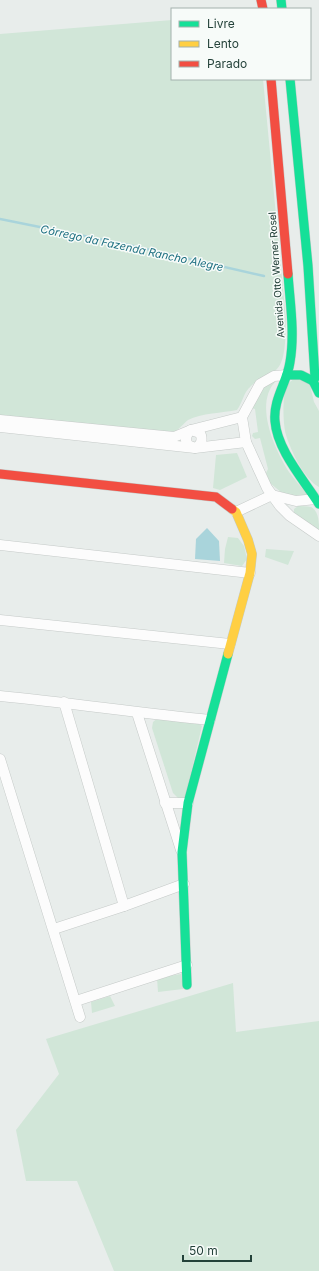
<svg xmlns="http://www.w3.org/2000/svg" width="319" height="1271" font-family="Inter,sans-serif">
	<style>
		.green { fill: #d1e6d8 }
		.water { fill: #a9d4db }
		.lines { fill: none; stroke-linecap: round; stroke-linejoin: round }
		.stream { stroke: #a9d4db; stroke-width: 2.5 }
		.street-casing { stroke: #c5cac8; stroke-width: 11 }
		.fast-casing { stroke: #c3cbc8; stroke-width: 10 }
		.slow-casing { stroke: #c3cbc8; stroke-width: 10 }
		.jam-casing { stroke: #c3cbc8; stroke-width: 10 }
		.street { stroke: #fcfcfc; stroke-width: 10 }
		.fast { stroke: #16e098; stroke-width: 9 }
		.slow { stroke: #ffcf43; stroke-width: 9 }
		.jam { stroke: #f24e42; stroke-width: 9 }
		.labels { text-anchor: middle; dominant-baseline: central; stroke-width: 3; stroke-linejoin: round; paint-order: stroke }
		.street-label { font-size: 10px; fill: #24423a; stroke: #f7fbf9 }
		.water-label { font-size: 11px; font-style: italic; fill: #1c6f80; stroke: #f7fbf9 }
	</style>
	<rect width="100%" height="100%" fill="#e8edeb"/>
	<g class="green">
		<path d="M172,20v59h91l23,241c-1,14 1,42 -11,51 -7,6 -17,8 -24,15 -8,7 -8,16 -14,24 -14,3 -36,3 -49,10 -6,5 -9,10 -17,13l-171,-18v-381z"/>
		<path d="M297,377l13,8 4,17 5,9v76c-15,-8 -28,-36 -33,-52 -3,-11 -4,-40 1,-50 2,-3 7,-6 10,-8z"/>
		<path d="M274,381l1,1c-21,23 0,68 14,90 6,8 12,15 18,22l-6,3 -19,-4 -12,-10 -4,-10 2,-4 -8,-31 -5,1 -3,-3 1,-3 5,-1 -3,-23 -4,-1 9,-22z"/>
		<polygon points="237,453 247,477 220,490 213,488 216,455"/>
		<path d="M298,506c4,0 9,0 13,1 8,4 8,16 8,23l-25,-17v-4z"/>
		<polygon points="228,537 238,538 244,546 247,559 242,566 224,563 225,549"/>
		<polygon points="266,549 294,551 288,565 265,557"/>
		<polygon points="158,718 199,724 202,726 185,798 179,799 173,793 152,728 153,722"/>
		<polygon points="181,974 183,989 158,992 157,978"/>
		<polygon points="233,983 236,1032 319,1021 319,1271 114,1271 77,1181 26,1181 16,1130 59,1074 46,1039"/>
		<polygon points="110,996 115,1006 92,1013 91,1002"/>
	</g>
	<polygon class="water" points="207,528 219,541 220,561 195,559 196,539"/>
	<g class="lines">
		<polyline class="stream" points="0,219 129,245 264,276"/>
		<defs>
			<g id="street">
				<polyline points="287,375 274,376 260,384 242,417 246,442 267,488 280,506 290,516 319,536"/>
				<polyline points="0,420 174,437 191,430 242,417"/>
				<polyline points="0,427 195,448 246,442"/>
				<path d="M191,430l9,3c3,6 2,12 -5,15l-7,-3c-4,-6 -2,-11 3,-15z"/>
				<polyline points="236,512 272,495 296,501 316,499"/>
				<polyline points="0,545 250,573"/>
				<polyline points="0,620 230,644"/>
				<path d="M0,696c70,7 140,17 210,24"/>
				<polyline points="64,702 124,906"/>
				<polyline points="137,713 181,850"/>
				<polyline points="0,759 80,1017"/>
				<polyline points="165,803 188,803"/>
				<polyline points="54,929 124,906 184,884"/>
				<polyline points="76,1001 187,965"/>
			</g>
			<g id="fast">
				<polyline points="281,0 282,9"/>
				<polyline points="290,79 308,266 315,378 313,381 319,393"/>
				<path d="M288,274c2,29 7,59 2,88 -3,21 -17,37 -15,59 2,29 29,59 44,83"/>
				<polyline points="287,375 301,375 313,381"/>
				<polyline points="187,985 182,852 188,803 228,654"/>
			</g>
			<polyline id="slow" points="228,654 250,573 252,554 248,540 236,512 232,509"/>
			<g id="jam">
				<polyline points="261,0 263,9"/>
				<polyline points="271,79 288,274"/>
				<polyline points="0,474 216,497 232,509"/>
			</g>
		</defs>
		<use href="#street" class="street-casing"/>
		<use href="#fast" class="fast-casing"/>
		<use href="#slow" class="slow-casing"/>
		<use href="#jam" class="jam-casing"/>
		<use href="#street" class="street"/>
		<use href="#fast" class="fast"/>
		<use href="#slow" class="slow"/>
		<use href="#jam" class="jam"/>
	</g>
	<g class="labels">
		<g class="street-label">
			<text transform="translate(276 275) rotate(-94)">Avenida Otto Werner Rosel</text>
		</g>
		<g class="water-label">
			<text transform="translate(132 248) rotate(12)">Córrego da Fazenda Rancho Alegre</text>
		</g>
	</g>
	<rect x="171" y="8" width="140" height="72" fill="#f7fbf9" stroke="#a3b1ad"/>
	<rect x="179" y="21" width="20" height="6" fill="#16e098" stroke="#a3b1ad"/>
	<text x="207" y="28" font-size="12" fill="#24423a">Livre</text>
	<rect x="179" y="41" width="20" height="6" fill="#ffcf43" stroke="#a3b1ad"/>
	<text x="207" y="48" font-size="12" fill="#24423a">Lento</text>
	<rect x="179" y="61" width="20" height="6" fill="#f24e42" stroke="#a3b1ad"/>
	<text x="207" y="68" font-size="12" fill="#24423a">Parado</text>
	<path d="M183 1255v6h68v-6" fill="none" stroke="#24423a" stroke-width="2"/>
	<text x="189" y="1255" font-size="12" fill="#24423a" stroke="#f7fbf9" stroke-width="3" paint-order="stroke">50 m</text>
</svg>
